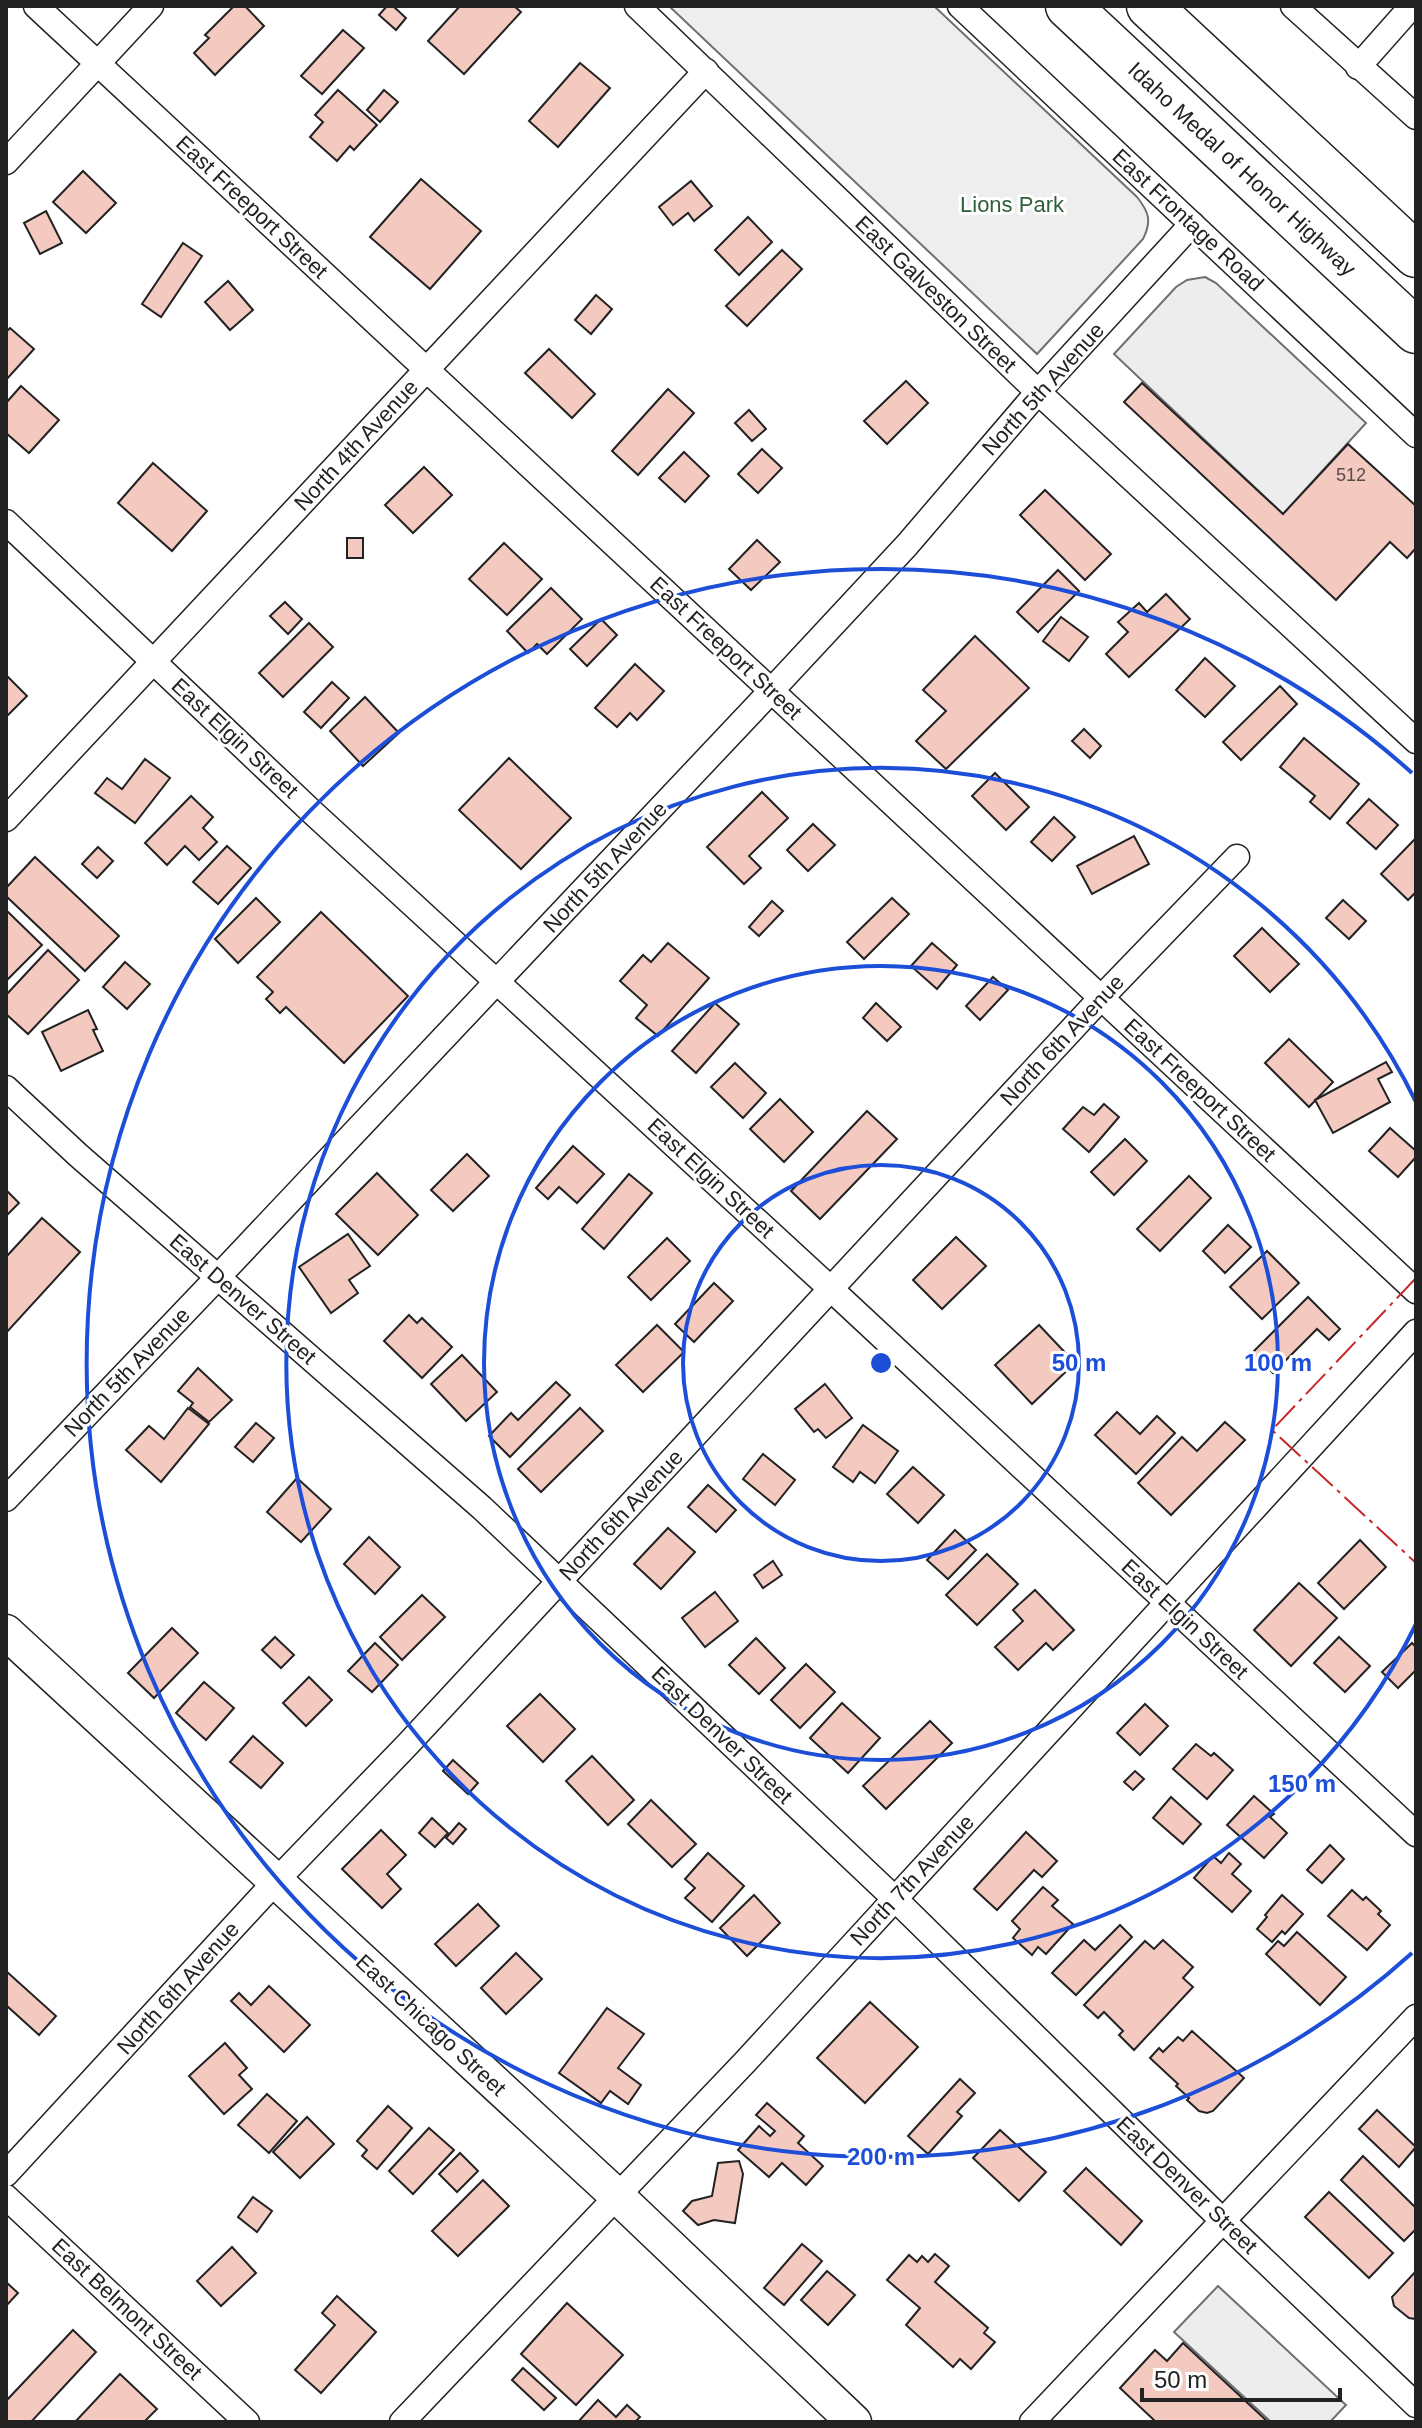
<svg xmlns="http://www.w3.org/2000/svg" width="1422" height="2428" font-family="Arial,sans-serif">
	<style>
		.green { fill: #eee; stroke: #6f6f6f; stroke-width: 2 }
		.parking { fill: #ededed; stroke: #6f6f6f; stroke-width: 2 }
		.building { fill: #f3c9c0; stroke: #222; stroke-width: 2 }
		.lines { fill: none; stroke-linecap: round; stroke-linejoin: round }
		.street-casing { stroke: #222; stroke-width: 27 }
		.secondary-casing { stroke: #222; stroke-width: 37 }
		.highway-casing { stroke: #222; stroke-width: 47 }
		.street { stroke: #fff; stroke-width: 24 }
		.secondary { stroke: #fff; stroke-width: 34 }
		.highway { stroke: #fff; stroke-width: 44 }
		.power { stroke: #c62828; stroke-width: 2; stroke-dasharray: 28 6 4 6; stroke-linecap: butt }
		.ring { fill: none; stroke: #1d4ed8; stroke-width: 4 }
		.labels { text-anchor: middle; dominant-baseline: central; stroke-width: 6; stroke-linejoin: round; paint-order: stroke }
		.number-label { font-size: 18px; fill: #564c4a }
		.street-label { font-size: 22px; fill: #222; stroke: #fff }
		.park-label { font-size: 22px; fill: #2f5e38; stroke: #fff }
		.centre { fill: #1d4ed8; stroke: #fff; stroke-width: 4 }
		.ring-label { font-size: 24px; text-anchor: middle; font-weight: bold; fill: #1d4ed8; stroke: #fff; stroke-width: 6; stroke-linejoin: round; paint-order: stroke }
	</style>
	<rect width="100%" height="100%" fill="#fff"/>
	<path class="green" d="M669,6h265l203,191c12,15 15,24 6,42l-106,115z"/>
	<g class="parking">
		<polygon points="1205,277 1216,283 1366,423 1283,514 1114,354 1176,287 1187,280"/>
		<polygon points="1218,2286 1346,2405 1330,2422 1271,2422 1174,2332"/>
	</g>
	<g class="building">
		<polygon points="234,6 245,6 264,26 215,75 194,53 209,38 205,35"/>
		<polygon points="387,6 393,6 406,18 396,30 379,15"/>
		<polygon points="460,6 514,6 521,12 464,74 428,41"/>
		<polygon points="343,30 364,48 322,94 301,76"/>
		<polygon points="580,63 610,88 558,147 529,121"/>
		<polygon points="338,90 377,125 354,150 350,146 337,161 310,137 323,122 315,115"/>
		<polygon points="384,90 398,102 380,122 367,110"/>
		<polygon points="83,171 116,203 86,233 53,202"/>
		<polygon points="421,179 481,231 430,289 370,237"/>
		<polygon points="691,181 712,206 694,221 688,213 673,225 659,207"/>
		<polygon points="46,211 62,243 40,254 24,223"/>
		<polygon points="748,217 772,242 739,275 715,250"/>
		<polygon points="183,243 202,256 161,317 142,304"/>
		<polygon points="782,250 802,269 747,326 726,306"/>
		<polygon points="228,281 253,310 230,330 205,302"/>
		<polygon points="596,295 612,309 591,334 575,320"/>
		<polygon points="10,328 34,349 6,380 6,332"/>
		<polygon points="549,349 595,394 572,418 525,373"/>
		<polygon points="906,381 928,403 887,444 864,421"/>
		<polygon points="1142,383 1283,514 1348,444 1416,506 1416,548 1407,558 1390,542 1336,600 1124,402"/>
		<polygon points="21,386 59,420 29,453 6,433 6,403"/>
		<polygon points="668,389 694,413 638,475 612,451"/>
		<polygon points="749,410 766,429 752,441 735,423"/>
		<polygon points="762,449 782,468 758,493 738,474"/>
		<polygon points="684,452 709,476 685,502 659,478"/>
		<polygon points="153,463 207,511 172,551 118,503"/>
		<polygon points="424,467 452,495 413,533 385,505"/>
		<polygon points="1045,490 1111,554 1085,580 1020,515"/>
		<rect x="347" y="538" width="16" height="20"/>
		<polygon points="757,540 780,562 751,590 729,569"/>
		<polygon points="504,543 542,579 507,615 469,579"/>
		<polygon points="1058,570 1079,591 1038,632 1017,612"/>
		<polygon points="551,588 582,619 547,654 537,644 528,653 507,631"/>
		<polygon points="1166,594 1190,619 1129,677 1106,654 1128,632 1118,622 1139,603 1147,612"/>
		<polygon points="285,602 302,619 288,634 270,616"/>
		<polygon points="1061,617 1088,637 1069,661 1043,641"/>
		<polygon points="601,619 617,635 587,666 570,649"/>
		<polygon points="309,623 333,647 283,697 259,673"/>
		<polygon points="975,636 1029,688 946,769 916,741 946,711 923,690"/>
		<polygon points="1205,658 1235,686 1205,717 1176,690"/>
		<polygon points="635,664 664,691 637,720 630,713 617,727 595,708"/>
		<polygon points="6,675 27,696 6,717"/>
		<polygon points="332,682 349,698 321,728 304,712"/>
		<polygon points="1280,686 1297,704 1241,760 1223,742"/>
		<polygon points="365,697 399,733 363,766 330,731"/>
		<polygon points="1084,729 1101,746 1090,758 1072,741"/>
		<polygon points="1304,738 1359,784 1330,819 1310,802 1315,796 1280,767"/>
		<polygon points="509,758 571,818 521,869 459,810"/>
		<polygon points="145,759 170,778 135,823 95,793 107,778 122,789"/>
		<polygon points="995,773 1029,807 1006,830 972,796"/>
		<polygon points="762,792 788,818 749,856 761,868 744,884 707,847"/>
		<polygon points="191,796 213,817 203,828 217,842 199,860 185,846 167,865 145,843"/>
		<polygon points="1369,799 1398,825 1376,849 1347,823"/>
		<polygon points="1054,817 1075,837 1052,861 1031,842"/>
		<polygon points="813,824 835,845 808,871 787,850"/>
		<polygon points="1134,836 1149,864 1092,894 1077,866"/>
		<polygon points="1414,840 1416,842 1416,892 1408,900 1381,874"/>
		<polygon points="227,846 251,868 218,904 193,882"/>
		<polygon points="98,847 113,861 97,878 82,864"/>
		<polygon points="35,857 119,936 85,971 6,896 6,888"/>
		<polygon points="256,898 280,922 238,963 215,939"/>
		<polygon points="892,898 909,914 864,959 847,942"/>
		<polygon points="1343,900 1366,921 1349,939 1326,918"/>
		<polygon points="772,901 783,911 759,936 749,927"/>
		<polygon points="6,910 42,945 6,981"/>
		<polygon points="321,912 408,996 344,1063 286,1007 280,1013 266,999 273,992 257,977"/>
		<polygon points="1262,928 1299,964 1270,992 1234,956"/>
		<polygon points="668,943 709,978 658,1036 636,1018 647,1005 620,981 643,955 651,962"/>
		<polygon points="932,943 957,965 937,989 911,966"/>
		<polygon points="48,950 79,980 28,1034 6,1014 6,995"/>
		<polygon points="125,962 150,984 127,1009 103,987"/>
		<polygon points="993,977 1008,990 980,1020 966,1006"/>
		<polygon points="715,1003 739,1024 696,1073 672,1051"/>
		<polygon points="876,1003 901,1027 887,1041 863,1018"/>
		<polygon points="88,1010 97,1029 93,1030 103,1051 61,1071 42,1032"/>
		<polygon points="1289,1039 1333,1082 1309,1107 1265,1063"/>
		<polygon points="1386,1062 1392,1072 1378,1079 1390,1102 1333,1133 1315,1100"/>
		<polygon points="735,1063 766,1093 743,1118 711,1087"/>
		<polygon points="780,1099 813,1132 784,1162 750,1129"/>
		<polygon points="1104,1104 1119,1117 1089,1152 1063,1129 1083,1107 1094,1115"/>
		<polygon points="867,1111 897,1139 820,1219 791,1191"/>
		<polygon points="1390,1128 1416,1151 1416,1157 1398,1177 1369,1151"/>
		<polygon points="1125,1139 1147,1161 1114,1195 1091,1172"/>
		<polygon points="573,1146 604,1174 577,1203 559,1187 548,1199 536,1188"/>
		<polygon points="467,1154 489,1176 453,1211 431,1190"/>
		<polygon points="377,1173 418,1215 378,1255 336,1214"/>
		<polygon points="629,1174 652,1193 604,1249 582,1229"/>
		<polygon points="1189,1176 1211,1198 1160,1251 1137,1229"/>
		<polygon points="6,1190 19,1203 6,1216"/>
		<polygon points="42,1218 80,1252 6,1333 6,1257"/>
		<polygon points="1228,1225 1251,1247 1225,1273 1203,1251"/>
		<polygon points="348,1234 370,1266 349,1280 358,1293 331,1313 299,1267"/>
		<polygon points="956,1237 986,1266 942,1309 913,1280"/>
		<polygon points="667,1238 690,1261 651,1300 628,1277"/>
		<polygon points="1267,1251 1299,1283 1262,1319 1230,1287"/>
		<polygon points="714,1283 733,1301 694,1342 675,1324"/>
		<polygon points="1308,1297 1340,1329 1329,1340 1317,1329 1273,1373 1252,1353"/>
		<polygon points="409,1315 417,1323 422,1318 452,1347 422,1378 384,1341"/>
		<polygon points="657,1325 684,1352 643,1392 616,1365"/>
		<polygon points="1039,1325 1075,1363 1032,1404 995,1365"/>
		<polygon points="462,1355 497,1392 466,1421 431,1384"/>
		<polygon points="198,1368 232,1400 209,1422 190,1407 193,1403 178,1391"/>
		<polygon points="556,1382 570,1395 510,1457 489,1436 511,1413 518,1420"/>
		<polygon points="825,1384 852,1418 826,1438 818,1429 814,1432 795,1409"/>
		<polygon points="188,1408 209,1424 161,1482 126,1450 149,1426 164,1439"/>
		<polygon points="580,1408 603,1431 541,1492 518,1469"/>
		<polygon points="1117,1412 1140,1434 1157,1416 1175,1433 1136,1474 1095,1435"/>
		<polygon points="1225,1422 1245,1440 1171,1515 1138,1483 1182,1437 1197,1451"/>
		<polygon points="256,1423 274,1438 253,1462 235,1447"/>
		<polygon points="863,1425 898,1451 875,1483 860,1472 853,1482 833,1467"/>
		<polygon points="763,1454 795,1480 775,1505 743,1479"/>
		<polygon points="913,1467 944,1495 918,1523 887,1494"/>
		<polygon points="297,1478 331,1509 301,1542 267,1512"/>
		<polygon points="708,1485 736,1510 716,1532 688,1507"/>
		<polygon points="668,1528 695,1552 661,1589 634,1564"/>
		<polygon points="955,1530 976,1550 948,1579 927,1560"/>
		<polygon points="369,1537 400,1567 375,1594 344,1564"/>
		<polygon points="1360,1540 1386,1567 1344,1609 1318,1583"/>
		<polygon points="987,1554 1018,1584 977,1625 946,1595"/>
		<polygon points="773,1561 782,1575 763,1588 754,1575"/>
		<polygon points="1299,1583 1337,1618 1291,1666 1254,1630"/>
		<polygon points="1035,1590 1074,1630 1053,1650 1046,1643 1018,1670 995,1647 1023,1621 1013,1610"/>
		<polygon points="715,1592 738,1621 705,1647 682,1618"/>
		<polygon points="422,1595 445,1617 402,1660 380,1637"/>
		<polygon points="172,1628 198,1653 154,1698 128,1673"/>
		<polygon points="275,1637 294,1655 281,1668 262,1650"/>
		<polygon points="1339,1637 1370,1666 1345,1692 1314,1663"/>
		<polygon points="756,1638 785,1668 759,1694 729,1665"/>
		<polygon points="375,1643 398,1665 372,1692 348,1671"/>
		<polygon points="1412,1643 1416,1647 1416,1670 1398,1688 1382,1672"/>
		<polygon points="806,1664 835,1692 800,1728 771,1700"/>
		<polygon points="309,1677 332,1700 306,1726 283,1703"/>
		<polygon points="204,1682 234,1708 206,1740 176,1713"/>
		<polygon points="540,1694 575,1729 543,1762 507,1726"/>
		<polygon points="842,1703 880,1738 848,1773 810,1738"/>
		<polygon points="1145,1704 1168,1726 1140,1755 1117,1733"/>
		<polygon points="930,1721 952,1743 886,1809 863,1786"/>
		<polygon points="253,1736 283,1763 261,1788 230,1762"/>
		<polygon points="1196,1744 1211,1756 1214,1753 1233,1770 1207,1799 1173,1769"/>
		<polygon points="592,1756 634,1800 608,1825 566,1781"/>
		<polygon points="453,1760 478,1783 468,1794 443,1771"/>
		<polygon points="1135,1771 1144,1779 1133,1790 1124,1782"/>
		<polygon points="1254,1796 1274,1814 1270,1817 1287,1833 1264,1858 1227,1825"/>
		<polygon points="1171,1797 1201,1824 1183,1844 1153,1818"/>
		<polygon points="651,1800 696,1844 672,1867 628,1824"/>
		<polygon points="432,1818 448,1833 435,1847 419,1833"/>
		<polygon points="459,1823 466,1829 453,1844 446,1838"/>
		<polygon points="381,1830 406,1855 387,1874 401,1889 382,1908 342,1869"/>
		<polygon points="1026,1832 1057,1861 1042,1877 1034,1870 997,1910 974,1889"/>
		<polygon points="1330,1845 1344,1859 1322,1883 1307,1870"/>
		<polygon points="708,1853 744,1886 712,1922 685,1898 695,1888 685,1879"/>
		<polygon points="1229,1853 1241,1864 1232,1874 1251,1891 1232,1912 1194,1878 1213,1856 1221,1863"/>
		<polygon points="1043,1887 1058,1900 1052,1906 1073,1924 1046,1954 1038,1947 1032,1955 1013,1938 1020,1929 1012,1921"/>
		<polygon points="1352,1890 1363,1900 1366,1897 1381,1911 1378,1914 1390,1925 1367,1950 1328,1916"/>
		<polygon points="754,1895 780,1923 747,1956 720,1928"/>
		<polygon points="1282,1895 1303,1914 1285,1934 1282,1931 1272,1942 1257,1929 1267,1917 1265,1915"/>
		<polygon points="478,1904 499,1926 456,1966 435,1944"/>
		<polygon points="1120,1925 1132,1937 1076,1995 1052,1973 1084,1940 1095,1950"/>
		<polygon points="1297,1932 1346,1977 1320,2005 1266,1954 1278,1941 1284,1946"/>
		<polygon points="1163,1940 1193,1967 1183,1978 1193,1987 1134,2050 1119,2035 1123,2031 1104,2012 1098,2018 1084,2005 1145,1941 1154,1949"/>
		<polygon points="516,1953 542,1979 506,2014 481,1988"/>
		<polygon points="6,1971 56,2016 39,2035 8,2007 6,2009"/>
		<polygon points="269,1986 310,2025 284,2052 231,2001 239,1993 251,2005"/>
		<polygon points="870,2002 918,2047 865,2103 817,2058"/>
		<polygon points="607,2008 644,2034 618,2068 641,2085 628,2104 610,2091 601,2103 559,2073"/>
		<polygon points="1192,2031 1244,2078 1213,2111 1207,2113 1199,2111 1187,2100 1189,2098 1176,2086 1178,2084 1150,2058 1159,2048 1163,2052 1178,2037 1183,2041"/>
		<polygon points="225,2043 247,2068 239,2075 252,2089 224,2114 189,2076"/>
		<polygon points="960,2079 975,2093 957,2112 962,2116 928,2154 908,2136"/>
		<polygon points="267,2094 297,2121 269,2153 238,2125"/>
		<polygon points="767,2103 804,2136 798,2143 823,2166 806,2185 782,2163 769,2177 738,2150 759,2126 770,2136 775,2131 756,2115"/>
		<polygon points="388,2106 412,2128 377,2169 362,2156 367,2150 357,2141"/>
		<polygon points="1377,2110 1416,2147 1399,2167 1359,2129"/>
		<polygon points="307,2117 334,2144 300,2178 273,2152"/>
		<polygon points="429,2128 454,2150 413,2194 389,2171"/>
		<polygon points="1000,2130 1046,2172 1019,2201 973,2158"/>
		<polygon points="460,2153 478,2171 457,2192 439,2174"/>
		<polygon points="1363,2156 1416,2208 1416,2229 1404,2241 1341,2180"/>
		<polygon points="739,2161 743,2174 735,2223 714,2220 698,2225 683,2211 692,2201 712,2196 718,2163"/>
		<polygon points="1086,2168 1142,2221 1121,2245 1064,2191"/>
		<polygon points="483,2180 509,2206 458,2256 432,2231"/>
		<polygon points="1329,2192 1393,2253 1369,2278 1305,2217"/>
		<polygon points="253,2197 272,2211 257,2232 238,2217"/>
		<polygon points="802,2244 822,2261 784,2305 764,2288"/>
		<polygon points="232,2247 256,2273 221,2306 197,2281"/>
		<polygon points="935,2254 949,2266 935,2282 988,2328 984,2333 995,2342 971,2369 960,2359 953,2367 906,2325 920,2308 887,2280 909,2255 917,2262 922,2256 928,2262"/>
		<polygon points="827,2271 855,2295 828,2325 801,2300"/>
		<polygon points="1416,2271 1416,2319 1409,2318 1394,2306 1392,2297"/>
		<polygon points="6,2282 18,2293 6,2306"/>
		<polygon points="337,2296 376,2332 321,2393 295,2370 335,2325 322,2313"/>
		<polygon points="567,2303 623,2355 576,2405 521,2354"/>
		<polygon points="73,2330 96,2352 31,2422 6,2422 6,2401"/>
		<polygon points="1183,2343 1268,2422 1156,2422 1120,2388 1155,2350 1167,2361"/>
		<polygon points="523,2368 556,2398 544,2410 512,2380"/>
		<polygon points="120,2374 157,2409 144,2422 75,2422"/>
		<polygon points="598,2400 616,2417 627,2405 640,2417 635,2422 578,2422"/>
	</g>
	<g class="lines">
		<defs>
			<g id="street">
				<polyline points="36,6 1416,1291"/>
				<polyline points="637,6 1038,392 1416,741"/>
				<polyline points="960,6 1416,435"/>
				<polyline points="1293,6 1416,117"/>
				<polyline points="1358,67 1412,6"/>
				<polyline points="6,162 151,6"/>
				<polyline points="6,522 312,812 832,1290 1416,1834"/>
				<polyline points="6,819 706,71"/>
				<polyline points="6,1088 78,1155 482,1508 894,1898 1223,2221 1416,2405"/>
				<polyline points="6,1499 218,1277 772,690 907,545 1038,392 1192,224"/>
				<polyline points="6,2174 275,1882 408,1744 1101,998 1237,857"/>
				<polyline points="6,2197 247,2422"/>
				<polyline points="402,2422 746,2061 1416,1332"/>
				<polyline points="1032,2422 1416,2017"/>
			</g>
			<polyline id="secondary" points="6,1632 617,2196 854,2422"/>
			<g id="highway">
				<polyline points="1068,6 1416,331"/>
				<polyline points="1149,6 1416,255"/>
			</g>
		</defs>
		<use href="#street" class="street-casing"/>
		<use href="#secondary" class="secondary-casing"/>
		<use href="#highway" class="highway-casing"/>
		<use href="#street" class="street"/>
		<use href="#secondary" class="secondary"/>
		<use href="#highway" class="highway"/>
		<polyline class="power" points="1416,1278 1272,1430 1416,1563"/>
	</g>
	<g class="ring">
		<circle cx="881" cy="1363" r="198"/>
		<circle cx="881" cy="1363" r="397"/>
		<path d="M1416 1624A595 595 0 1 1 1416 1102"/>
		<path d="M1412 1953A794 794 0 1 1 1412 773"/>
	</g>
	<g class="labels">
		<g class="number-label">
			<text x="1351" y="475">512</text>
		</g>
		<g class="street-label">
			<text transform="translate(1242 169) rotate(43)">Idaho Medal of Honor Highway</text>
			<text transform="translate(252 207) rotate(43)">East Freeport Street</text>
			<text transform="translate(1188 220) rotate(43)">East Frontage Road</text>
			<text transform="translate(936 294) rotate(44)">East Galveston Street</text>
			<text transform="translate(1043 389) rotate(-48)">North 5th Avenue</text>
			<text transform="translate(356 445) rotate(-47)">North 4th Avenue</text>
			<text transform="translate(726 648) rotate(43)">East Freeport Street</text>
			<text transform="translate(235 738) rotate(43)">East Elgin Street</text>
			<text transform="translate(605 867) rotate(-47)">North 5th Avenue</text>
			<text transform="translate(1062 1040) rotate(-47)">North 6th Avenue</text>
			<text transform="translate(1200 1090) rotate(43)">East Freeport Street</text>
			<text transform="translate(711 1178) rotate(43)">East Elgin Street</text>
			<text transform="translate(243 1299) rotate(41)">East Denver Street</text>
			<text transform="translate(127 1372) rotate(-46)">North 5th Avenue</text>
			<text transform="translate(621 1515) rotate(-47)">North 6th Avenue</text>
			<text transform="translate(1185 1619) rotate(43)">East Elgin Street</text>
			<text transform="translate(722 1735) rotate(44)">East Denver Street</text>
			<text transform="translate(912 1880) rotate(-47)">North 7th Avenue</text>
			<text transform="translate(178 1988) rotate(-48)">North 6th Avenue</text>
			<text transform="translate(431 2025) rotate(43)">East Chicago Street</text>
			<text transform="translate(1187 2185) rotate(44)">East Denver Street</text>
			<text transform="translate(127 2309) rotate(43)">East Belmont Street</text>
		</g>
		<g class="park-label">
			<text x="1012" y="204">Lions Park</text>
		</g>
	</g>
	<circle cx="881" cy="1363" r="12" class="centre"/>
	<g class="ring-label">
		<text x="1079" y="1371">50 m</text>
		<text x="1278" y="1371">100 m</text>
		<text x="1302" y="1792">150 m</text>
		<text x="881" y="2165">200 m</text>
	</g>
	<rect width="1422" height="2428" fill="none" stroke="#222222" stroke-width="16"/>
	<path d="M1142 2388v12h198v-12" fill="none" stroke="#222222" stroke-width="4"/>
	<text x="1154" y="2388" font-size="24" fill="#222222" stroke="#ffffff" stroke-width="6" paint-order="stroke">50 m</text>
</svg>
